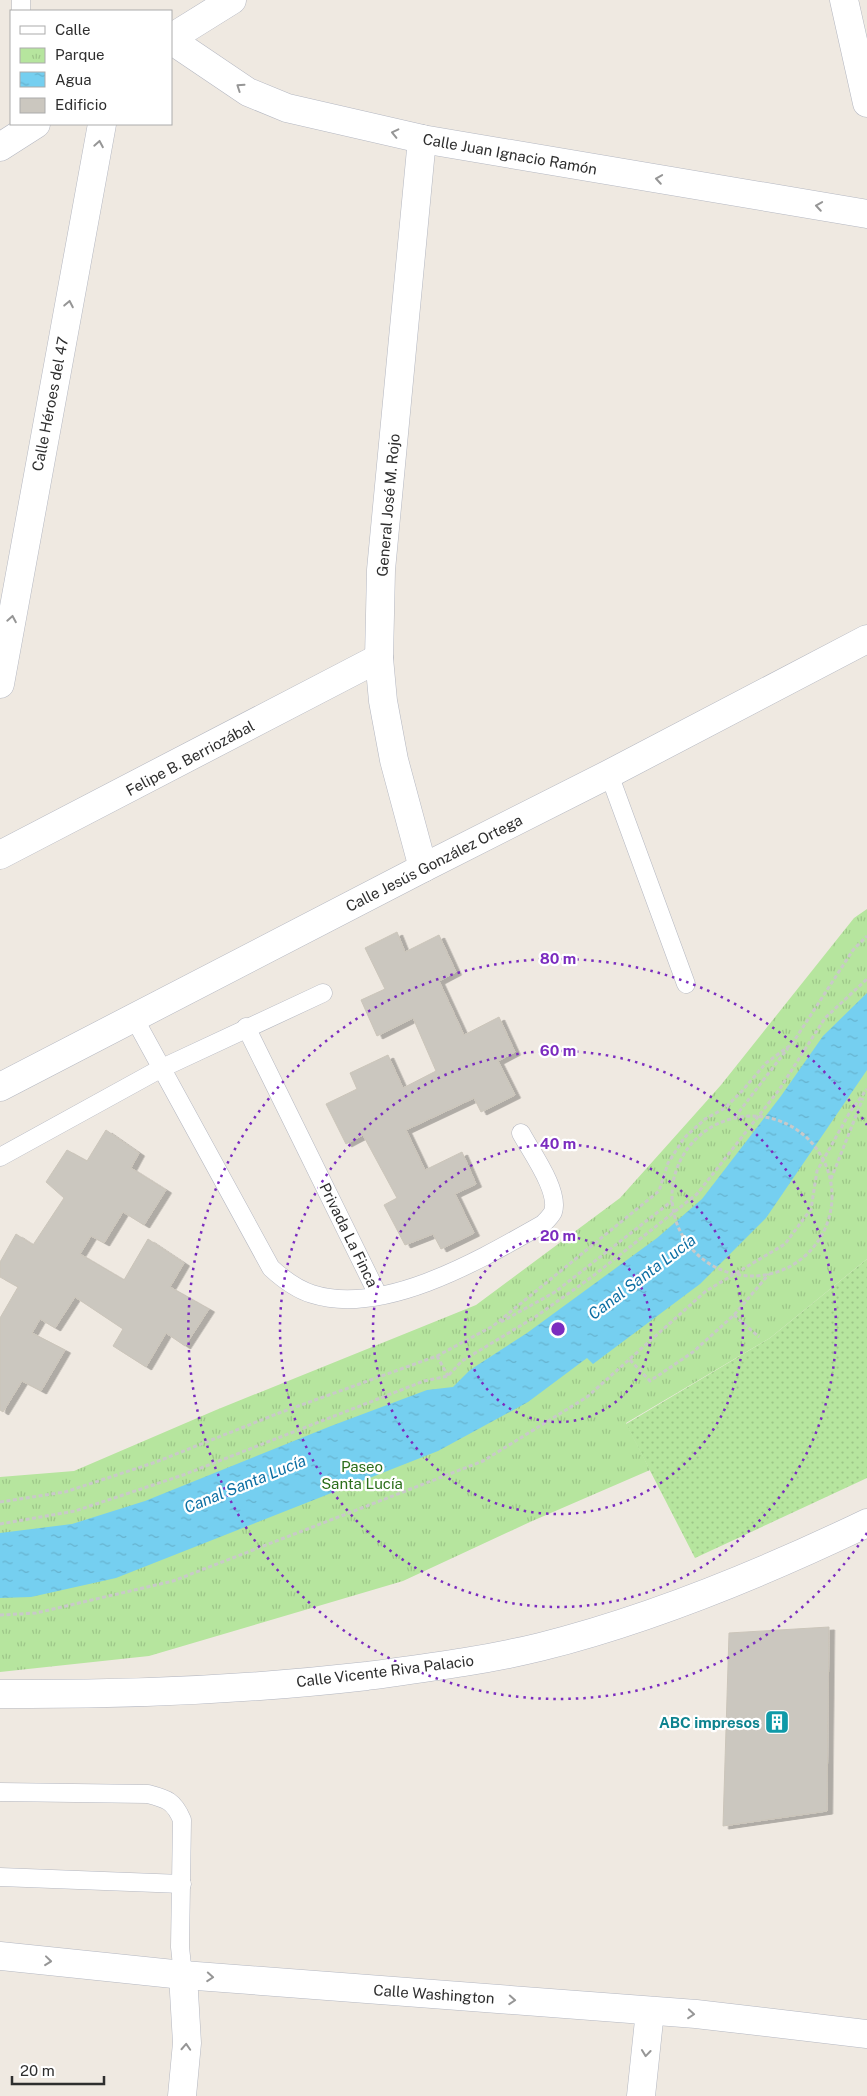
<svg xmlns="http://www.w3.org/2000/svg" width="867" height="2096" font-family="'Public Sans',sans-serif">
	<style>
		.grass { fill: url(#grass-dots) }
		.park { fill: url(#park-tufts) }
		.water { fill: url(#water-ripples) }
		.building { fill: #cbc7bf; stroke: #cbc5ba; filter: url(#shadow) }
		.lines { fill: none; stroke-linecap: round; stroke-linejoin: round }
		.lane-casing { stroke: #b4b7c1; stroke-width: 19 }
		.street-casing { stroke: #b4b7c1; stroke-width: 29 }
		.secondary-casing { stroke: #b4b7c1; stroke-width: 29 }
		.path { stroke: #c9c9c9; stroke-width: 3; stroke-dasharray: 4 2.5; stroke-linecap: butt }
		.lane { stroke: #fff; stroke-width: 18 }
		.street { stroke: #fff; stroke-width: 28 }
		.secondary { stroke: #fff; stroke-width: 28 }
		.path-bridge { stroke: #c9c9c9; stroke-width: 3; stroke-dasharray: 4 2.5; stroke-linecap: butt }
		.oneway { stroke: #969696 }
		.ring { fill: none; stroke: #7b2cbf; stroke-width: 2.5; stroke-dasharray: 2.5 5 }
		.labels { text-anchor: middle; dominant-baseline: central; stroke-width: 4.5; stroke-linejoin: round; paint-order: stroke }
		.street-label { font-size: 15px; fill: #2e2e2e; stroke: #fff }
		.park-label { font-size: 15px; fill: #2c6e1b; stroke: #fff }
		.culture-label { font-size: 15px; font-weight: bold; fill: #0d838f; stroke: #fff; text-anchor: end }
		.water-label { font-size: 16px; font-style: italic; fill: #0d6fa3; stroke: #fff }
		.centre { fill: #7b2cbf; stroke: #fff; stroke-width: 2.5 }
		.ring-label { font-size: 15px; text-anchor: middle; font-weight: bold; fill: #7b2cbf; stroke: #fff; stroke-width: 4.5; stroke-linejoin: round; paint-order: stroke }
	</style>
	<defs>
		<pattern id="grass-dots" width="8" height="8" patternUnits="userSpaceOnUse" patternTransform="scale(1.25)"><rect width="8" height="8" fill="#b6e59e"/><path d="M2 2h.1M6 6h.1" fill="none" stroke="#9dc588" stroke-width="1.8" stroke-linecap="round"/></pattern>
		<pattern id="park-tufts" width="24" height="20" patternUnits="userSpaceOnUse" patternTransform="scale(1.25)"><rect width="24" height="20" fill="#b6e59e"/><path d="M3 7l-1-3M5 7V3M7 7l1-3M15 17l-1-3M17 17v-4M19 17l1-3" fill="none" stroke="#9dc588"/></pattern>
		<pattern id="water-ripples" width="26" height="14" patternUnits="userSpaceOnUse" patternTransform="scale(1.25)"><rect width="26" height="14" fill="#75cff0"/><path d="M2 4q2-2 4 0t4 0M15 11q2-2 4 0t4 0" fill="none" stroke="#66b2ce"/></pattern>
		<filter id="shadow"><feDropShadow dx="5.5" dy="3" stdDeviation="0" flood-color="#0004"/></filter>
	</defs>
	<rect width="100%" height="100%" fill="#efe9e1"/>
	<polygon class="grass" points="867,1259 867,1478 695,1558 626,1424 770,1338"/>
	<polygon class="park" points="867,909 867,1259 770,1338 626,1423 650,1470 530,1522 403,1581 149,1656 0,1672 0,1477 74,1471 216,1410 476,1305 620,1198 721,1085 854,918"/>
	<polygon class="water" points="867,993 867,1070 766,1218 700,1284 593,1364 587,1358 528,1402 438,1451 116,1578 31,1597 0,1598 0,1533 72,1524 145,1501 331,1426 427,1390 453,1387 470,1370 527,1333 657,1238 702,1199 781,1096 823,1036"/>
	<g class="building">
		<polygon points="397,932 405,952 439,935 456,972 439,981 464,1035 499,1017 515,1052 498,1061 515,1095 481,1112 474,1098 406,1130 425,1170 462,1152 476,1184 455,1194 474,1233 441,1249 433,1234 405,1245 384,1205 397,1198 363,1135 346,1144 326,1104 357,1089 350,1073 388,1055 403,1088 436,1071 413,1018 377,1036 361,1000 385,989 365,948"/>
		<polygon points="106,1130 139,1153 131,1168 166,1190 144,1225 123,1212 104,1243 91,1236 80,1254 124,1280 148,1239 184,1263 170,1287 209,1309 185,1346 166,1333 146,1367 113,1346 123,1329 75,1297 55,1328 40,1319 32,1333 65,1350 41,1391 22,1381 3,1412 0,1410 0,1318 18,1287 0,1277 0,1262 16,1234 33,1245 64,1198 46,1182 67,1150 87,1161"/>
		<polygon points="829,1627 827,1811 723,1826 729,1633"/>
	</g>
	<g class="lines">
		<defs>
			<g id="lane">
				<polyline points="21,0 21,11"/>
				<polyline points="609,774 686,984"/>
				<path d="M133,1016l138,252c12,11 25,21 41,26 72,23 171,-36 231,-70 4,-4 8,-8 10,-12 7,-21 -22,-60 -32,-79"/>
				<polyline points="246,1027 378,1295"/>
				<polyline points="0,1157 160,1069 323,993"/>
				<path d="M0,1792l148,2c19,5 26,7 34,26l-2,127 3,28"/>
				<polyline points="0,1877 182,1884"/>
			</g>
			<g id="street">
				<polyline points="844,0 867,103"/>
				<polyline points="171,40 248,92 287,108 422,139 867,214"/>
				<polyline points="422,139 381,570 379,658 383,701 394,760 423,868"/>
				<polyline points="0,684 102,124"/>
				<polyline points="0,855 379,658"/>
				<polyline points="0,1087 423,868 609,774 867,639"/>
				<path d="M0,1694c123,1 245,-4 367,-18 58,-8 116,-15 173,-29 112,-28 223,-74 327,-124"/>
				<polyline points="182,2096 187,2043 183,1975"/>
				<polyline points="641,2096 650,2011"/>
			</g>
			<g id="secondary">
				<polyline points="171,38 232,0"/>
				<polyline points="0,147 36,124"/>
				<polyline points="0,1956 183,1975 696,2014 867,2034"/>
			</g>
		</defs>
		<use href="#lane" class="lane-casing"/>
		<use href="#street" class="street-casing"/>
		<use href="#secondary" class="secondary-casing"/>
		<g class="path">
			<polyline points="735,1117 788,1048"/>
			<polyline points="831,1179 863,1098"/>
			<polyline points="734,1315 759,1337"/>
			<polyline points="501,1322 555,1292 672,1201"/>
			<polyline points="437,1356 448,1376"/>
			<polyline points="630,1360 650,1381 693,1352 734,1315 769,1274"/>
			<polyline points="0,1502 65,1492 156,1462 279,1413 437,1356 493,1326 659,1191 668,1163 684,1138 705,1119 725,1108 742,1091 766,1063 792,1044 853,950 867,936"/>
			<polyline points="0,1524 75,1511 183,1475 424,1381 448,1376 462,1361 535,1317 593,1276 697,1194 779,1090 825,1018 867,979"/>
			<polyline points="0,1615 36,1613 173,1581 483,1461 587,1397 706,1291 785,1244 811,1209 817,1171 850,1112 867,1089"/>
		</g>
		<use href="#lane" class="lane"/>
		<use href="#street" class="street"/>
		<use href="#secondary" class="secondary"/>
		<circle class="path-bridge" cx="752" cy="1196" r="80"/>
	</g>
	<defs><path id="oneway-chevron" d="M-2-3.5L2.5 0L-2 3.5" fill="none" stroke-width="1.6" stroke-linecap="round" stroke-linejoin="round" transform="scale(1.25)"/></defs>
	<g class="oneway">
		<use href="#oneway-chevron" transform="translate(240 87) rotate(-146)"/>
		<use href="#oneway-chevron" transform="translate(395 133) rotate(-167)"/>
		<use href="#oneway-chevron" transform="translate(99 144) rotate(-80)"/>
		<use href="#oneway-chevron" transform="translate(659 179) rotate(-171)"/>
		<use href="#oneway-chevron" transform="translate(819 206) rotate(-171)"/>
		<use href="#oneway-chevron" transform="translate(69 304) rotate(-79)"/>
		<use href="#oneway-chevron" transform="translate(12 619) rotate(-80)"/>
		<use href="#oneway-chevron" transform="translate(48 1961) rotate(6)"/>
		<use href="#oneway-chevron" transform="translate(210 1977) rotate(4)"/>
		<use href="#oneway-chevron" transform="translate(512 2000) rotate(4)"/>
		<use href="#oneway-chevron" transform="translate(691 2014) rotate(5)"/>
		<use href="#oneway-chevron" transform="translate(186 2047) rotate(-87)"/>
		<use href="#oneway-chevron" transform="translate(646 2053) rotate(96)"/>
	</g>
	<g class="ring">
		<circle cx="558" cy="1329" r="93"/>
		<circle cx="558" cy="1329" r="185"/>
		<circle cx="558" cy="1329" r="278"/>
		<path d="M867 1533A370 370 0 1 1 867 1125"/>
	</g>
	<defs>
		<symbol id="building-square" viewBox="-11 -11 22 22"><rect x="-9" y="-9" width="18" height="18" rx="4" fill="#0f9aa8" stroke="#fff"/><path d="M-4-6H4V6H1V3H-1V6H-4ZM-2.5-4.3h1.7v1.8h-1.7ZM.8-4.3h1.7v1.8H.8ZM-2.5-1h1.7V.8h-1.7ZM.8-1h1.7V.8H.8Z" fill="#fff"/></symbol>
	</defs>
	<g fill-rule="evenodd">
		<use href="#building-square" x="763" y="1708" width="28" height="28"/>
	</g>
	<g class="labels">
		<g class="street-label">
			<text transform="translate(510 154) rotate(10)">Calle Juan Ignacio Ramón</text>
			<text transform="translate(50 404) rotate(-79)">Calle Héroes del 47</text>
			<text transform="translate(388 505) rotate(-85)">General José M. Rojo</text>
			<text transform="translate(190 758) rotate(-28)">Felipe B. Berriozábal</text>
			<text transform="translate(434 863) rotate(-27)">Calle Jesús González Ortega</text>
			<text transform="translate(349 1235) rotate(64)">Privada La Finca</text>
			<text transform="translate(385 1671) rotate(-7)">Calle Vicente Riva Palacio</text>
			<text transform="translate(434 1994) rotate(4)">Calle Washington</text>
		</g>
		<g class="park-label">
			<text x="362" y="1466">Paseo<tspan x="362" dy="17">Santa Lucía</tspan></text>
		</g>
		<g class="culture-label">
			<text x="760" y="1722">ABC impresos</text>
		</g>
		<g class="water-label">
			<text transform="translate(642 1277) rotate(-37)">Canal Santa Lucía</text>
			<text transform="translate(245 1484) rotate(-22)">Canal Santa Lucía</text>
		</g>
	</g>
	<circle cx="558" cy="1329" r="8" class="centre"/>
	<g class="ring-label">
		<text x="558" y="964">80 m</text>
		<text x="558" y="1056">60 m</text>
		<text x="558" y="1149">40 m</text>
		<text x="558" y="1241">20 m</text>
	</g>
	<rect x="10" y="10" width="162" height="115" fill="#ffffff" stroke="#ababab"/>
	<rect x="20" y="26" width="25" height="8" fill="#ffffff" stroke="#ababab"/>
	<text x="55" y="35" font-size="15" fill="#2e2e2e">Calle</text>
	<rect x="20" y="48" width="25" height="15" fill="url(#park-tufts)" stroke="#ababab"/>
	<text x="55" y="60" font-size="15" fill="#2e2e2e">Parque</text>
	<rect x="20" y="72" width="25" height="15" fill="url(#water-ripples)" stroke="#ababab"/>
	<text x="55" y="85" font-size="15" fill="#2e2e2e">Agua</text>
	<rect x="20" y="98" width="25" height="15" fill="#cbc7bf" stroke="#ababab"/>
	<text x="55" y="110" font-size="15" fill="#2e2e2e">Edificio</text>
	<path d="M12 2076v8h92v-8" fill="none" stroke="#2e2e2e" stroke-width="2.5"/>
	<text x="20" y="2076" font-size="15" fill="#2e2e2e" stroke="#ffffff" stroke-width="4" paint-order="stroke">20 m</text>
</svg>
